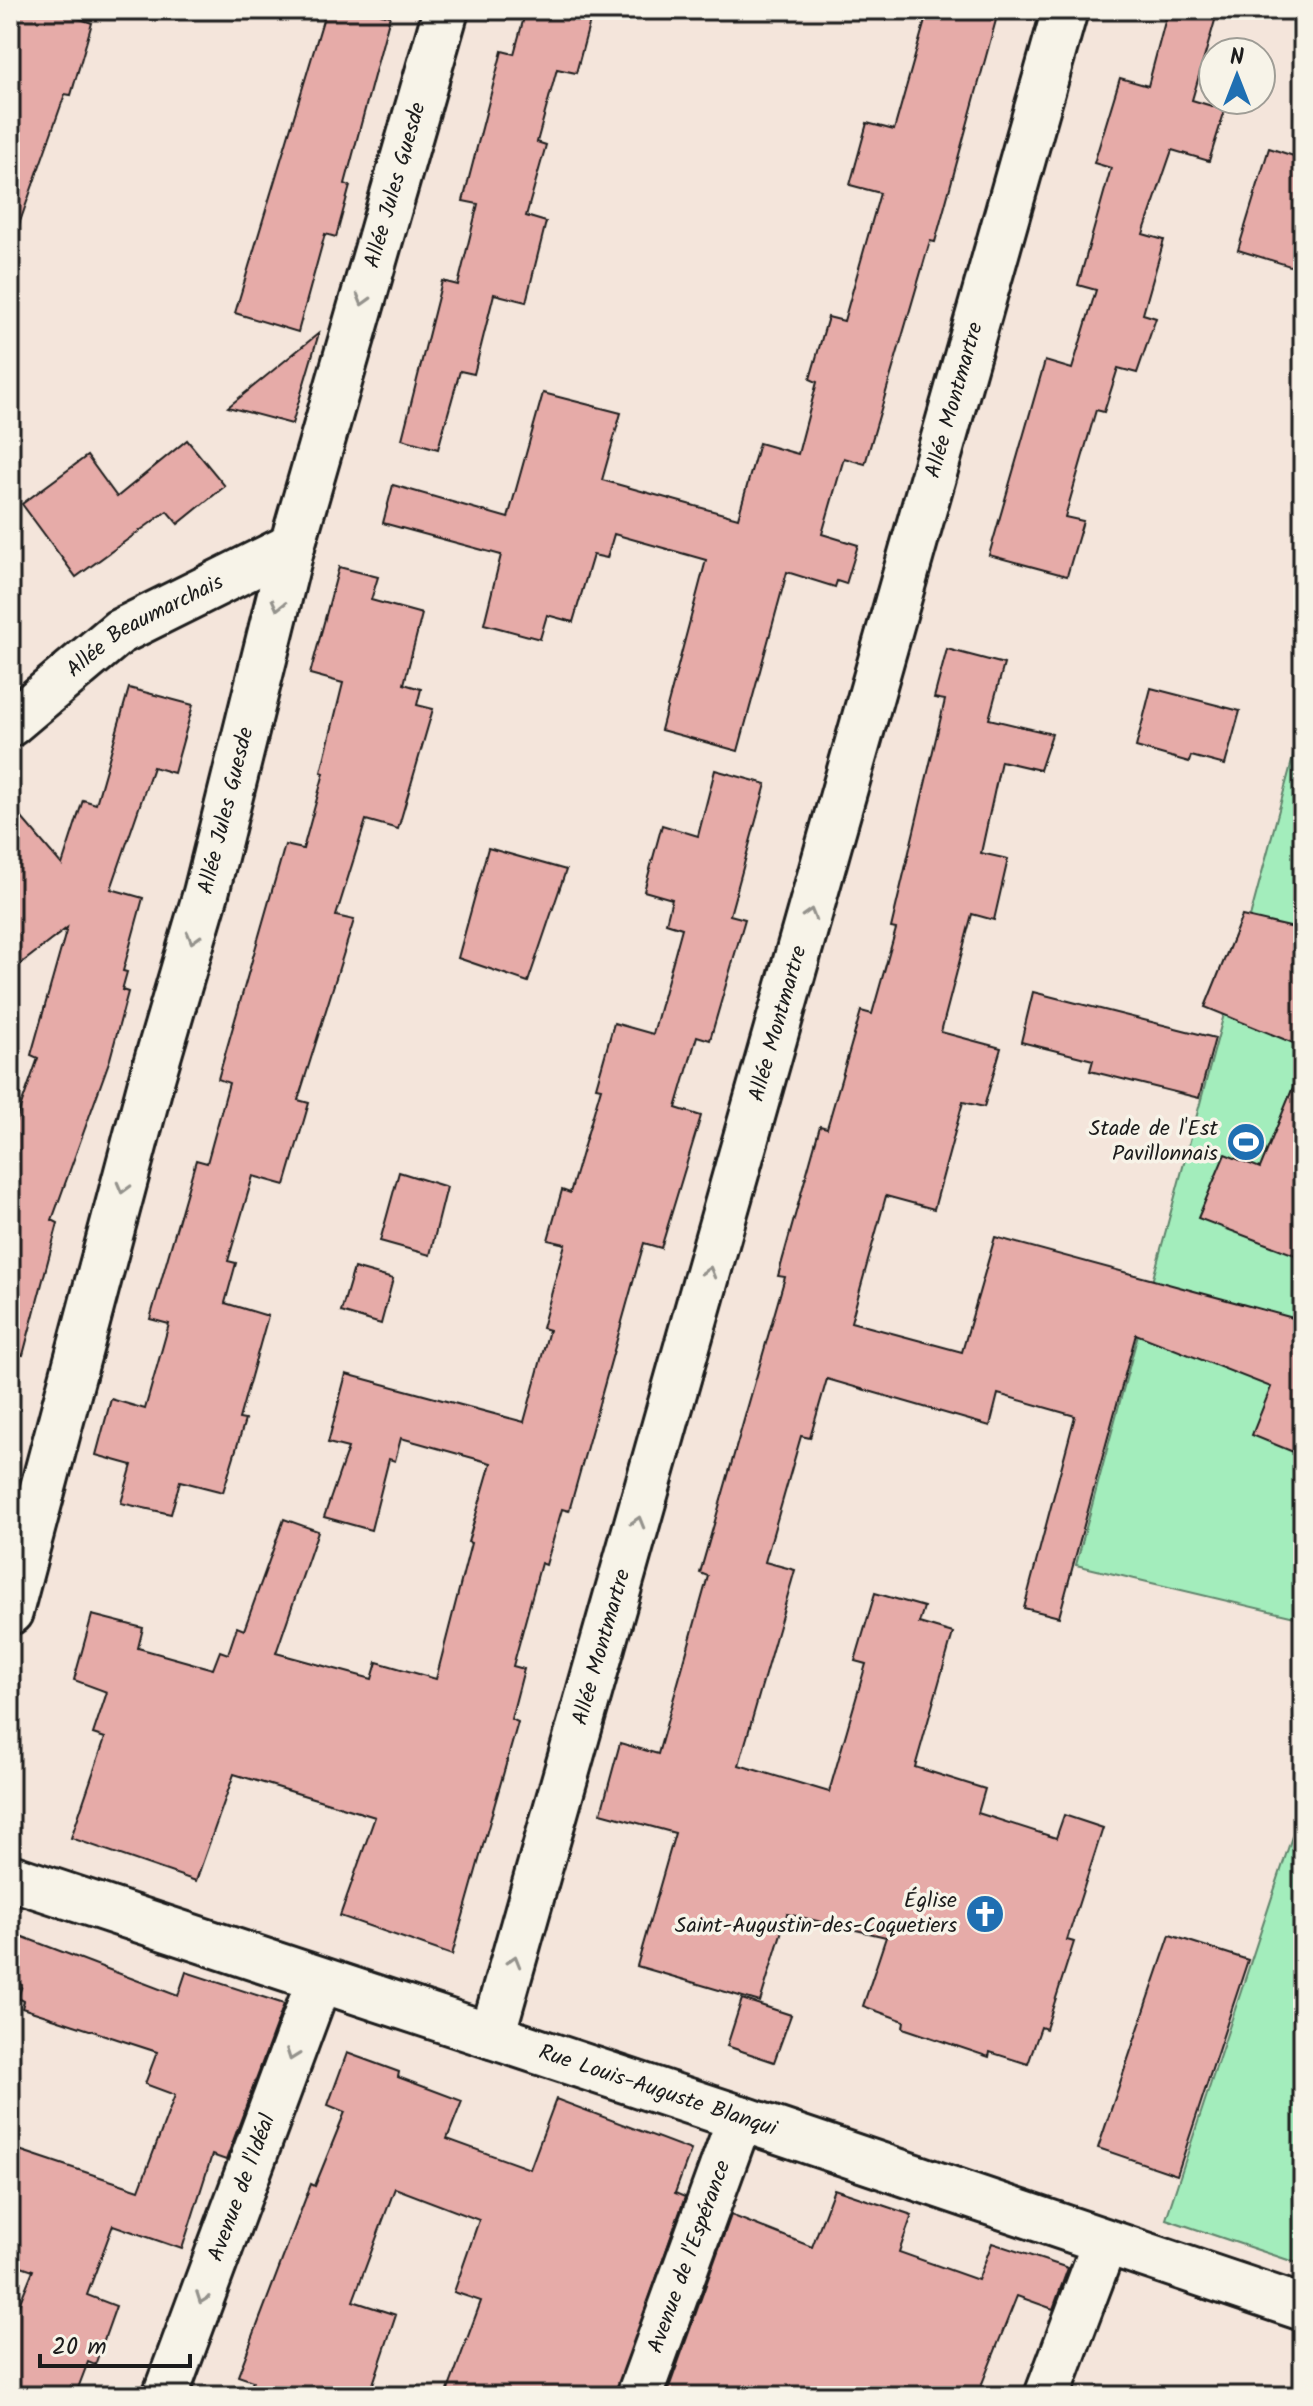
<svg xmlns="http://www.w3.org/2000/svg" width="1313" height="2406" font-family="Kalam,sans-serif">
	<style>
		.green { fill: #a3edbc; stroke: #60846c; stroke-width: 2 }
		.building { fill: #e6aba8; stroke: #1c1c1c; stroke-width: 2 }
		.lines { fill: none; stroke-linecap: round; stroke-linejoin: round }
		.minor-casing { stroke: #1c1c1c; stroke-width: 50 }
		.minor { stroke: #f7f3e8; stroke-width: 44 }
		.oneway { stroke: #94928c }
		.labels { text-anchor: middle; dominant-baseline: central; stroke-width: 7; stroke-linejoin: round; paint-order: stroke }
		.street-label { font-size: 22px; fill: #1c1c1c; stroke: #f7f3e8 }
		.poi-label { font-size: 22px; fill: #1c1c1c; stroke: #f7f3e8; text-anchor: end }
	</style>
	<rect width="100%" height="100%" fill="#f4e5db"/>
	<filter id="ink" filterUnits="userSpaceOnUse"><feTurbulence type="fractalNoise" baseFrequency=".0125" numOctaves="2"/><feDisplacementMap in="SourceGraphic" scale="16" xChannelSelector="R" yChannelSelector="G"/><feConvolveMatrix kernelMatrix="1 2 1 2 8 2 1 2 1" color-interpolation-filters="sRGB"/></filter>
	<g filter="url(#ink)">
		<g class="green">
			<polygon points="1303,720 1303,1619 1076,1565"/>
			<polygon points="1303,1803 1303,2265 1166,2219"/>
		</g>
		<g class="building">
			<polygon points="10,10 54,10 92,23 71,95 65,94 16,233 10,232"/>
			<polygon points="326,10 382,10 381,14 390,16 345,184 350,186 336,237 325,234 298,332 235,313"/>
			<polygon points="526,10 593,10 576,73 557,69 537,142 546,145 526,216 546,222 526,302 494,294 474,374 460,371 438,449 402,439 442,281 458,285 478,204 463,201 502,51 514,54"/>
			<polygon points="928,10 962,10 996,20 935,242 930,241 865,464 844,458 822,534 858,545 846,584 837,581 835,587 787,572 738,751 661,730 706,560 614,534 607,558 593,555 573,622 547,615 540,639 484,624 501,555 383,523 393,485 508,518 543,393 621,413 602,480 738,518 759,443 798,454 817,382 810,379 828,317 844,321 880,193 850,185 867,123 894,130"/>
			<polygon points="1168,10 1218,10 1192,100 1225,110 1209,161 1172,150 1143,234 1164,240 1143,314 1156,318 1137,373 1118,368 1104,412 1096,410 1065,517 1083,521 1067,576 989,555 1045,361 1072,369 1096,290 1078,285 1111,168 1094,163 1120,78 1148,86"/>
			<polygon points="1269,148 1303,159 1303,270 1238,250"/>
			<polygon points="319,333 292,424 228,407"/>
			<polygon points="187,440 225,486 178,524 167,511 76,577 22,504 87,456 117,497"/>
			<polygon points="339,567 378,577 371,600 422,614 404,684 421,689 417,705 433,709 398,829 366,820 336,916 354,920 298,1100 309,1103 285,1185 253,1176 228,1261 236,1263 225,1303 268,1316 239,1419 245,1420 223,1492 180,1481 171,1514 121,1503 132,1465 96,1455 111,1399 145,1409 169,1324 150,1319 196,1160 207,1163 229,1083 218,1079 285,845 303,849 324,773 321,772 343,683 310,674"/>
			<polygon points="947,649 1004,664 989,719 1052,734 1040,770 1001,761 981,853 1008,859 994,920 972,914 941,1032 1001,1048 984,1107 963,1102 934,1209 886,1196 851,1322 962,1352 995,1237 1297,1319 1303,1312 1303,1456 1252,1435 1271,1387 1136,1334 1059,1617 1024,1608 1075,1416 998,1394 990,1426 827,1379 810,1438 801,1436 765,1562 795,1570 739,1765 829,1792 866,1664 855,1661 875,1593 924,1607 919,1623 953,1633 915,1767 985,1789 978,1813 1056,1838 1064,1815 1103,1828 1067,1940 1074,1942 1046,2029 1041,2027 1028,2064 990,2052 989,2057 903,2028 904,2021 863,2006 886,1937 787,1914 760,2002 637,1966 675,1833 601,1813 620,1743 658,1754 708,1576 700,1573 785,1277 778,1276 820,1126 827,1128 861,1011 872,1014 896,929 891,928 945,700 934,698"/>
			<polygon points="129,688 193,705 174,773 153,767 111,889 143,898 123,971 127,972 122,990 128,992 110,1059 52,1220 58,1223 23,1355 10,1353 10,1137 38,1058 31,1055 67,928 10,972 10,804 62,865 83,800 96,804"/>
			<polygon points="1151,688 1240,711 1225,765 1191,756 1189,762 1136,747"/>
			<polygon points="715,770 766,784 730,915 745,919 710,1040 697,1036 676,1108 701,1116 661,1248 644,1243 569,1511 562,1509 546,1565 541,1563 513,1666 524,1669 511,1719 518,1722 452,1955 340,1916 375,1817 234,1774 196,1881 71,1838 105,1738 93,1734 107,1692 74,1680 92,1615 143,1628 138,1648 213,1669 220,1651 228,1654 237,1627 244,1630 284,1519 318,1531 276,1653 372,1679 377,1662 436,1679 471,1543 468,1542 491,1463 401,1438 395,1461 389,1459 371,1530 324,1517 348,1448 328,1443 346,1374 524,1422 549,1330 542,1328 565,1244 548,1240 562,1190 570,1193 601,1088 596,1087 614,1023 653,1034 682,928 666,923 672,899 644,891 662,825 698,836"/>
			<polygon points="488,848 566,870 528,982 458,958"/>
			<polygon points="1242,916 1303,930 1303,1047 1205,1007"/>
			<polygon points="1033,992 1215,1038 1199,1098 1090,1071 1093,1060 1021,1042"/>
			<polygon points="1302,1065 1303,1065 1303,1258 1198,1218 1225,1154 1260,1168"/>
			<polygon points="399,1172 447,1187 430,1255 380,1241"/>
			<polygon points="354,1268 393,1279 381,1324 341,1312"/>
			<polygon points="10,1932 178,1996 186,1972 284,2004 226,2160 212,2155 182,2249 113,2225 87,2295 116,2306 95,2365 88,2362 75,2396 10,2396 10,2327 33,2270 10,2262 10,2147 139,2190 175,2095 145,2084 157,2052 22,2008 24,2001 18,1998 22,1985 10,1980"/>
			<polygon points="1170,1935 1248,1960 1177,2175 1098,2148"/>
			<polygon points="742,1999 791,2015 774,2062 727,2046"/>
			<polygon points="347,2053 399,2072 398,2077 462,2101 447,2139 530,2169 556,2099 691,2150 675,2193 685,2197 615,2396 446,2396 481,2301 454,2292 479,2220 395,2188 353,2301 396,2315 369,2396 247,2396 253,2381 238,2376 311,2184 315,2186 345,2112 328,2105"/>
			<polygon points="834,2189 912,2215 899,2252 978,2280 992,2243 1068,2268 1053,2309 1017,2296 977,2396 666,2396 731,2215 812,2247"/>
		</g>
		<g class="lines">
			<defs>
				<g id="minor">
					<path id="s1" d="M10,724l109,-92 173,-86"/>
					<path id="s2" d="M10,1612l142,-534 54,-185 86,-347 154,-536"/>
					<path id="s3" d="M10,1877l730,241 563,190"/>
					<path id="s4" d="M492,2036l573,-2026"/>
					<path id="s5" d="M165,2396l154,-415"/>
					<path id="s6" d="M639,2396l101,-278"/>
					<polyline points="1047,2396 1105,2242"/>
				</g>
			</defs>
			<use href="#minor" class="minor-casing"/>
			<use href="#minor" class="minor"/>
		</g>
		<defs><path id="oneway-chevron" d="M-2-3.5L2.5 0L-2 3.5" fill="none" stroke-width="1.6" stroke-linecap="round" stroke-linejoin="round" transform="scale(2)"/></defs>
		<g class="oneway">
			<use href="#oneway-chevron" transform="translate(363 300) rotate(106)"/>
			<use href="#oneway-chevron" transform="translate(278 605) rotate(104)"/>
			<use href="#oneway-chevron" transform="translate(810 914) rotate(-74)"/>
			<use href="#oneway-chevron" transform="translate(193 938) rotate(106)"/>
			<use href="#oneway-chevron" transform="translate(123 1188) rotate(105)"/>
			<use href="#oneway-chevron" transform="translate(709 1272) rotate(-74)"/>
			<use href="#oneway-chevron" transform="translate(638 1522) rotate(-74)"/>
			<use href="#oneway-chevron" transform="translate(514 1961) rotate(-74)"/>
			<use href="#oneway-chevron" transform="translate(292 2055) rotate(110)"/>
			<use href="#oneway-chevron" transform="translate(202 2298) rotate(110)"/>
		</g>
	</g>
	<defs>
		<symbol id="stadium-disc" viewBox="-11 -11 22 22"><circle r="9.5" fill="#1f6fb2" stroke="#f7f3e8"/><path d="M0-5a6.5 5 0 1 0 0 10a6.5 5 0 1 0 0-10ZM-3.5-1.8h7v3.6h-7Z" fill="#fff"/></symbol>
		<symbol id="church-disc" viewBox="-11 -11 22 22"><circle r="9.5" fill="#1f6fb2" stroke="#f7f3e8"/><path d="M-1.2-6h2.4v3.5h3.3v2.4h-3.3V6h-2.4V-.1h-3.3v-2.4h3.3Z" fill="#fff"/></symbol>
	</defs>
	<g fill-rule="evenodd">
		<use href="#stadium-disc" x="1224" y="1120" width="44" height="44"/>
		<use href="#church-disc" x="963" y="1892" width="44" height="44"/>
	</g>
	<g class="labels">
		<g class="street-label">
			<text stroke="none"><textPath href="#s2" startOffset="1478">Allée Jules Guesde</textPath></text>
			<text stroke="none"><textPath href="#s4" startOffset="1700">Allée Montmartre</textPath></text>
			<text stroke="none"><textPath href="#s1" startOffset="168">Allée Beaumarchais</textPath></text>
			<text stroke="none"><textPath href="#s2" startOffset="830">Allée Jules Guesde</textPath></text>
			<text stroke="none"><textPath href="#s4" startOffset="1052">Allée Montmartre</textPath></text>
			<text stroke="none"><textPath href="#s4" startOffset="404">Allée Montmartre</textPath></text>
			<text stroke="none"><textPath href="#s3" startOffset="682">Rue Louis-Auguste Blanqui</textPath></text>
			<text stroke="none"><textPath href="#s5" startOffset="222">Avenue de l'Idéal</textPath></text>
			<text stroke="none"><textPath href="#s6" startOffset="148">Avenue de l'Espérance</textPath></text>
		</g>
		<g class="poi-label">
			<text x="1218" y="1129">Stade de l'Est<tspan x="1218" dy="25">Pavillonnais</tspan></text>
			<text x="957" y="1901">Église<tspan x="957" dy="25">Saint-Augustin-des-Coquetiers</tspan></text>
		</g>
	</g>
	<rect width="1313" height="2406" fill="none" stroke="#f7f3e8" stroke-width="40"/>
	<rect x="20" y="20" width="1273" height="2366" fill="none" stroke="#1c1c1c" stroke-width="3" filter="url(#ink)"/>
	<g transform="translate(1237 76)"><circle r="38" fill="#f7f3e8" stroke="#9f9d96" stroke-width="2"/>
	<path d="M0-6L14 30L0 20L-14 30Z" fill="#1f6fb2"/>
	<text y="-12" font-size="22" font-weight="bold" text-anchor="middle" fill="#1c1c1c">N</text>
	</g>
	<path d="M40 2354v12h150v-12" fill="none" stroke="#1c1c1c" stroke-width="4"/>
	<text x="52" y="2354" font-size="24" fill="#1c1c1c" stroke="#f7f3e8" stroke-width="6" paint-order="stroke">20 m</text>
</svg>
